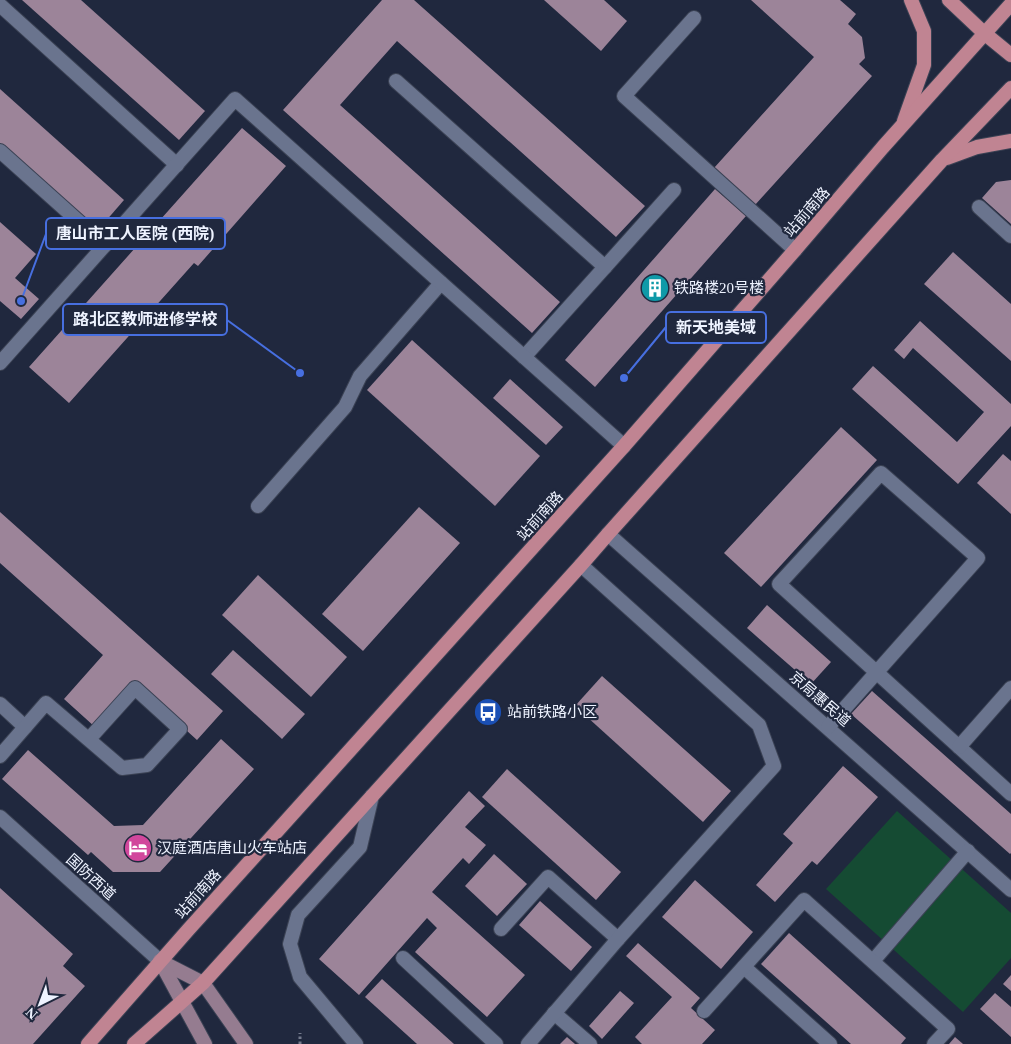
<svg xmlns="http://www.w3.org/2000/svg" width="1011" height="1044" font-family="'Times New Roman','Noto Sans SC',serif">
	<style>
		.green { fill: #154b33 }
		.building { fill: #9c8499 }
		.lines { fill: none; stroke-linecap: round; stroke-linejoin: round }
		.service-casing { stroke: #3b4254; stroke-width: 16 }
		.minor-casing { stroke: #3b4254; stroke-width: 16 }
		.tertiary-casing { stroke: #3b4254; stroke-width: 16 }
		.secondary-casing { stroke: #3b4254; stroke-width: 16 }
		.primary-casing { stroke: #3b4254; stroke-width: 16 }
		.path { stroke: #747b8d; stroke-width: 3; stroke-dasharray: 2.5 2.5; stroke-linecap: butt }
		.service { stroke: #6a748e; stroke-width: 14 }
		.minor { stroke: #6a748e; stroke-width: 14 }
		.tertiary { stroke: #6a748e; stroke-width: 14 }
		.secondary { stroke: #957c90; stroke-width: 14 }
		.primary { stroke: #c08492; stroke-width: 14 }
		.labels { text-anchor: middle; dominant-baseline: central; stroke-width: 4.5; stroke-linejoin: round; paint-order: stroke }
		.street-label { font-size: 15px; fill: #eef3ff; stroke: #20283e }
		.poi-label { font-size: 15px; fill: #eef3ff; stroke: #20283e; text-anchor: start }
		.leader { fill: none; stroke: #476fe0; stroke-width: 2 }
		.callout-dot { fill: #476fe0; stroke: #20283e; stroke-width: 2 }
		.callout { fill: #20283e; stroke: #476fe0; stroke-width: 2 }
		.callout-label { font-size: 16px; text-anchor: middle; font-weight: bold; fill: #eef3ff }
	</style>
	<rect width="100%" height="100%" fill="#20283e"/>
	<polygon class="green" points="897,811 1011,913 1011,958 963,1012 826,889"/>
	<g class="building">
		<polygon points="22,0 81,0 205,111 179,140"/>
		<polygon points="382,0 414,0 645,206 616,237 397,41 340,105 560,302 532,333 283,110"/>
		<polygon points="544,0 604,0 627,21 601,51"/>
		<polygon points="751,0 840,0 856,14 848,24 862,37 865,58 859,64 872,76 755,205 714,168 814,57"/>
		<polygon points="0,89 124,200 98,230 0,143"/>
		<polygon points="242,128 286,166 198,266 194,263 69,403 29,367"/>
		<polygon points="1011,180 1011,224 982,198 996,182"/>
		<polygon points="715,189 746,216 595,387 565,360"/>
		<polygon points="0,222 36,254 15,278 39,299 21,319 0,301"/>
		<polygon points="953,252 1011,304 1011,361 924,284"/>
		<polygon points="920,321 1011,404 1011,426 958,484 852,389 873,366 957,442 984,412 913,348 904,359 894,350"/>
		<polygon points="412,340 540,456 495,506 367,390"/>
		<polygon points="510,379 563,427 546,445 493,398"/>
		<polygon points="841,427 877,460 761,587 724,553"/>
		<polygon points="1003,454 1011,461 1011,514 977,483"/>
		<polygon points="419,507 460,543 363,651 322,614"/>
		<polygon points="0,512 223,711 197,740 134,683 95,727 64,699 103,655 0,563"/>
		<polygon points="258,575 347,657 311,697 222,615"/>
		<polygon points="767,605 831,662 811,684 747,628"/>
		<polygon points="233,650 305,714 282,739 211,674"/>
		<polygon points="602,676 731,791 703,822 575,706"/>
		<polygon points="872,691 1011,814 1011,853 1010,854 851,714"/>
		<polygon points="221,739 254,769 160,872 113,872 91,852 88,855 2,779 28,750 114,826 143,825"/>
		<polygon points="843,766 878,797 817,865 812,861 775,902 756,885 793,843 783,834"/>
		<polygon points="507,769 621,872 596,900 482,797"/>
		<polygon points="469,791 485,806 465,827 486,845 469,864 463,858 432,892 525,975 487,1017 415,952 437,928 427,918 359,995 319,959"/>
		<polygon points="494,854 527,884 497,916 465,886"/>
		<polygon points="695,880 753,932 721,969 662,917"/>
		<polygon points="0,888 73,954 63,966 85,986 33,1044 0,1044"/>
		<polygon points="540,901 592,947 571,971 519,925"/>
		<polygon points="789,933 906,1038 901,1044 851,1044 761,964"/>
		<polygon points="638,943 700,998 691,1008 715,1030 702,1044 642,1044 635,1037 672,997 626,956"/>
		<polygon points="1011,975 1011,991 1003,984"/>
		<polygon points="382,979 454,1044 417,1044 365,997"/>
		<polygon points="620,991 634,1003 602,1039 589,1026"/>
		<polygon points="995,993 1011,1007 1011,1037 980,1009"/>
		<polygon points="567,1037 575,1044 560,1044"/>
		<polygon points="955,1037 963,1044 949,1044"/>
	</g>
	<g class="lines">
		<defs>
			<g id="service">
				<polyline points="694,18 624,96 795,250"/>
				<polyline points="258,506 345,407 360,376 441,283"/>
				<polyline points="608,534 1011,890"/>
				<polyline points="0,704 25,727"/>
				<polyline points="828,727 978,558 881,473 779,584 1011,794"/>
				<polyline points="959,747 1011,688"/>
				<polyline points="0,756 46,703 122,768 147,765 180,729 135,688 89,739"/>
				<polyline points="501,929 548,877 618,939"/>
				<polyline points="403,958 496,1044"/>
				<polyline points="873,961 968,851"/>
				<polyline points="744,967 830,1044"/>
				<polyline points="704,1011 804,900 948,1029 934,1044"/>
				<polyline points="554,1013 590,1044"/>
				<polyline points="528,1044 618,939 774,766 759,725 581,565"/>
			</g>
			<g id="minor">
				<polyline points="0,5 177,165"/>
				<polyline points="396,81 605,267 524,357"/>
				<polyline points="0,151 105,245"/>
				<polyline points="979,207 1011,236"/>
				<polyline points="605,267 674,190"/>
				<polyline points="0,363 235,99 624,446"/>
				<polyline points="356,1044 300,977 290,944 298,915 360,847 372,796"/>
			</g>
			<polyline id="tertiary" points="0,817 160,961"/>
			<g id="secondary">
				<polyline points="160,961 203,983 246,1044"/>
				<polyline points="160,961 205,1044"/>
			</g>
			<g id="primary">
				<polyline points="949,0 984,33 1011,55"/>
				<polyline points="904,121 924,65 924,31 911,0"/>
				<polyline points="947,158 977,147 1011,141"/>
				<polyline points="88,1044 188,930 624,446 795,250 883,147 1011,4"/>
				<polyline points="134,1044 203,983 581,565 608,534 942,160 1011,88"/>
			</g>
		</defs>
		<use href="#service" class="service-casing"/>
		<use href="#minor" class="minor-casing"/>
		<use href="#tertiary" class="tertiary-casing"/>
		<use href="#secondary" class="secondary-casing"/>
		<use href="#primary" class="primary-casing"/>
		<polyline class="path" points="300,1044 300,1033"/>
		<use href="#service" class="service"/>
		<use href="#minor" class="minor"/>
		<use href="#tertiary" class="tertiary"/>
		<use href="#secondary" class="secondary"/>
		<use href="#primary" class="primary"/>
	</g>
	<defs>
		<symbol id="building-disc" viewBox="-11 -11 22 22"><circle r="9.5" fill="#0f9aa8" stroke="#20283e"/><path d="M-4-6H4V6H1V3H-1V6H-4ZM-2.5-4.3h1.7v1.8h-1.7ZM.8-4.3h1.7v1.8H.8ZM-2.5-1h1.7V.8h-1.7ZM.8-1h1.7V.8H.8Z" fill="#fff"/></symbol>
		<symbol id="bus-disc" viewBox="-11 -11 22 22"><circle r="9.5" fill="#1a4fb4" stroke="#20283e"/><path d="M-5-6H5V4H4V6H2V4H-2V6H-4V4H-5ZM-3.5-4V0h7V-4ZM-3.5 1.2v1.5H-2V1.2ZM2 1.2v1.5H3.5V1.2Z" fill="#fff"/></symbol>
		<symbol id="hotel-disc" viewBox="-11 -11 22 22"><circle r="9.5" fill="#d1479c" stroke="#20283e"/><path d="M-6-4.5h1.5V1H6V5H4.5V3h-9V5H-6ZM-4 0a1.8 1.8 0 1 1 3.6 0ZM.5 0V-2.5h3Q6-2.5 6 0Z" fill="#fff"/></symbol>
	</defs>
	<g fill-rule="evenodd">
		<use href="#building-disc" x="639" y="272" width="32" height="32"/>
		<use href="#bus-disc" x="472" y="696" width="32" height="32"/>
		<use href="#hotel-disc" x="122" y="832" width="32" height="32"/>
	</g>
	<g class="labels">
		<g class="street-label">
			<text transform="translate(807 212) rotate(-49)">站前南路</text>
			<text transform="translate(540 516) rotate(-48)">站前南路</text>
			<text transform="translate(820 699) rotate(41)">京局惠民道</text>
			<text transform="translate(91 877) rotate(42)">国防西道</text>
			<text transform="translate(198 894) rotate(-48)">站前南路</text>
		</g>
		<g class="poi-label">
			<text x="674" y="288">铁路楼20号楼</text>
			<text x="507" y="712">站前铁路小区</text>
			<text x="157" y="848">汉庭酒店唐山火车站店</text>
		</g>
	</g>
	<path class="leader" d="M21 301L46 234M300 373L227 320M624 378L666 327"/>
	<g class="callout-dot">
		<circle cx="21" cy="301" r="5"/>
		<circle cx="300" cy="373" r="5"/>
		<circle cx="624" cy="378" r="5"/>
	</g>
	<g class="callout">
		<rect x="46" y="218" width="179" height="31" rx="5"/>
		<rect x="63" y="304" width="164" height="31" rx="5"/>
		<rect x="666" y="312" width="100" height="31" rx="5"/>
	</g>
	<g class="callout-label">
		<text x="135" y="239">唐山市工人医院 (西院)</text>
		<text x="145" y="325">路北区教师进修学校</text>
		<text x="716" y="333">新天地美域</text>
	</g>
	<g transform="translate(40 1004) rotate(222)" stroke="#20283e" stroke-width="4" paint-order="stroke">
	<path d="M0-4L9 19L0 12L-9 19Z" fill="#eef3ff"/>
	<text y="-8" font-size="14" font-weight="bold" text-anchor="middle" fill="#eef3ff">N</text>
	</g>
</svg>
